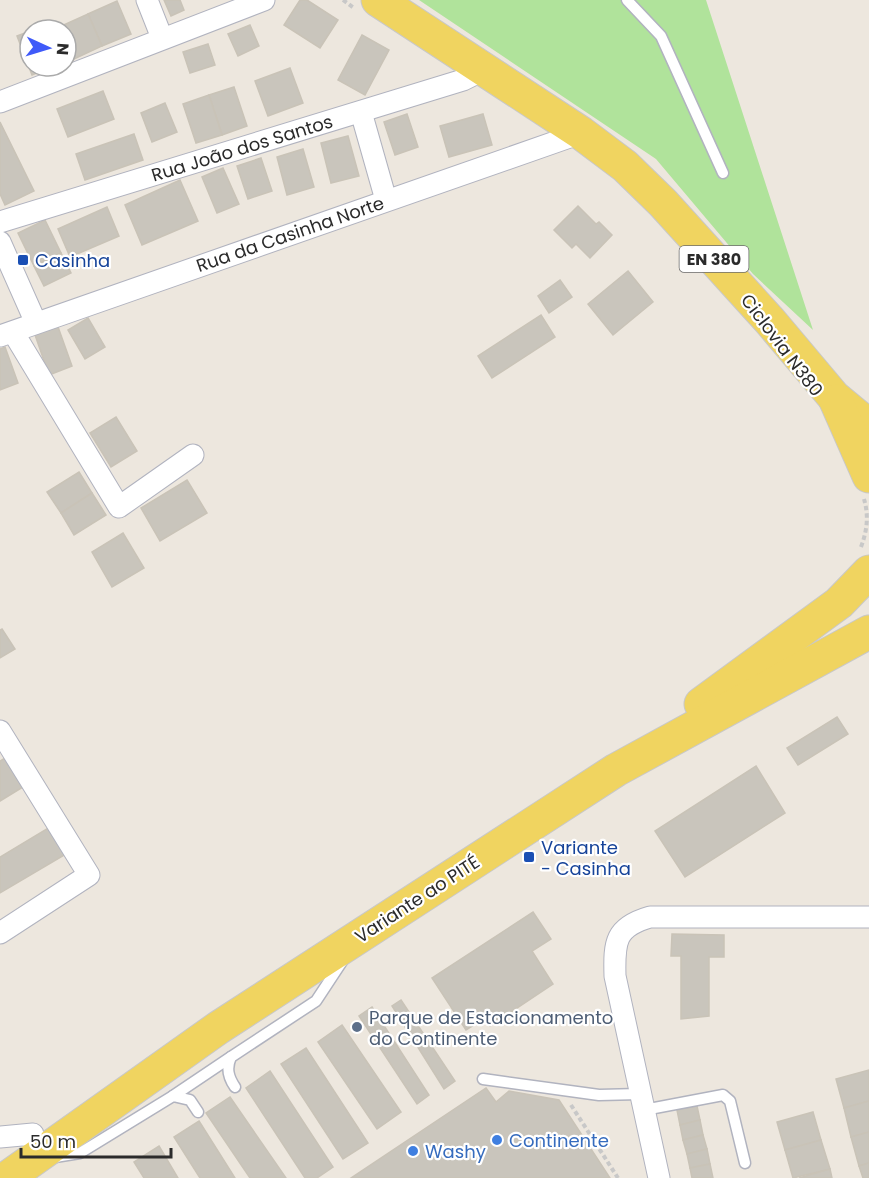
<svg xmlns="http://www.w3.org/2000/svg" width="869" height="1178" font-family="Poppins,sans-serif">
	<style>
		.green { fill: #b0e39b }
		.building { fill: #c9c5bc; stroke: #c9c3b7; stroke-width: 1.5 }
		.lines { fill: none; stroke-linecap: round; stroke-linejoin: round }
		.service-casing { stroke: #b1b3bf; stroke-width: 13 }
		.minor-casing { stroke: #b1b3bf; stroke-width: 23 }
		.primary-casing { stroke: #c8c8c8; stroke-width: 35 }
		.path { stroke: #c8c8c8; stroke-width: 4; stroke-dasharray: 4.5 3; stroke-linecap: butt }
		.service { stroke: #fff; stroke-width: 10 }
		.minor { stroke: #fff; stroke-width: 21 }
		.primary { stroke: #f0d460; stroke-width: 33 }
		.transit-dot { fill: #1a4fb4; stroke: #fff; stroke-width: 2 }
		.service-dot { fill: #5c6f8a; stroke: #fff; stroke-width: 2 }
		.shop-dot { fill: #3f7fe0; stroke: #fff; stroke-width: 2 }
		.labels { text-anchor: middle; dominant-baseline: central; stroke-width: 4.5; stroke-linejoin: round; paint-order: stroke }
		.shield { fill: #fff; stroke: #6b6b6b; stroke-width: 1.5 }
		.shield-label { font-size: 16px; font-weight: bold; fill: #2b2b2b }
		.street-label { font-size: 18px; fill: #2b2b2b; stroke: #fff }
		.transit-label { font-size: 18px; fill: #164399; stroke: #fff; text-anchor: start }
		.service-label { font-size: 18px; fill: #4e5e75; stroke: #fff; text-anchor: start }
		.shop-label { font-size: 18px; fill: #366cbe; stroke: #fff; text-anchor: start }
	</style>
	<rect width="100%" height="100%" fill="#ede7de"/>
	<polygon class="green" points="419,0 706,0 813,330 753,274 656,159"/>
	<g class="building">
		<polygon points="164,0 180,0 184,10 171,16"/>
		<polygon points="300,0 307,0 338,20 320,48 284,25"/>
		<polygon points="117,1 131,34 102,46 88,14"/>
		<polygon points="88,14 102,46 74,59 66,41 66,30 61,30 59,27"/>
		<polygon points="250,25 259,46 238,56 228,34"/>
		<polygon points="30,31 30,66 53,66 32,75 17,36"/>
		<polygon points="362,35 389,50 365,95 338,80"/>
		<polygon points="208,44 215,65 190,73 183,52"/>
		<polygon points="290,68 303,103 268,116 255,81"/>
		<polygon points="234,87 247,126 222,135 209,95"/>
		<polygon points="103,91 114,119 68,137 57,109"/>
		<polygon points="209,95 222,135 196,143 183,104"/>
		<polygon points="165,103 177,132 152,142 141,113"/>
		<polygon points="407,114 418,147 395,155 384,122"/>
		<polygon points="483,114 492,145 449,157 440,126"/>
		<polygon points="0,122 34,191 5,205 0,194"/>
		<polygon points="134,134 143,160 85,180 76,154"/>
		<polygon points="348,136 359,176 331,183 321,143"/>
		<polygon points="303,149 314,187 287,195 277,157"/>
		<polygon points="261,158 272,191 248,199 237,166"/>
		<polygon points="223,168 239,204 217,213 202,177"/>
		<polygon points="180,180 198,221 142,245 125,205"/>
		<polygon points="578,206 596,224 599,222 612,235 590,258 576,244 572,248 554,230"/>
		<polygon points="107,207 119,236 70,257 58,229"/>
		<polygon points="45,220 61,253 34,266 18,233"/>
		<polygon points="61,253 71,273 44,286 34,266"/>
		<polygon points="628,271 653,302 613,335 588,304"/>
		<polygon points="560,280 572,297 549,313 538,296"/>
		<polygon points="541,315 555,337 492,378 478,356"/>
		<polygon points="88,318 105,347 85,359 68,330"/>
		<polygon points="57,324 72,366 49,375 34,332"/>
		<polygon points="5,347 18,383 0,390 0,349"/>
		<polygon points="116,417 137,451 111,467 90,433"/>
		<polygon points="79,472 92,493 61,513 47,492"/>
		<polygon points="187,480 207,513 160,541 141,508"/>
		<polygon points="92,493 106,515 74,535 61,513"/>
		<polygon points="123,533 144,568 112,587 92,552"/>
		<polygon points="2,629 15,649 0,658 0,630"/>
		<polygon points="837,717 848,734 798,765 787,748"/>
		<polygon points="5,758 23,787 0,801 0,761"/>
		<polygon points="756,766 785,813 685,877 655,831"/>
		<polygon points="50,827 66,854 0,893 0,857"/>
		<polygon points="533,912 551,939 532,951 553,984 490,1026 485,1018 466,1030 432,978"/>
		<polygon points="672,934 724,935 724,957 709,957 709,1016 681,1019 681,956 671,956"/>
		<polygon points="401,1000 455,1081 444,1089 392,1006"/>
		<polygon points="372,1007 429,1095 417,1104 359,1016"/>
		<polygon points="342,1025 401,1112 377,1129 318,1042"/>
		<polygon points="306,1048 368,1143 343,1159 281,1064"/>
		<polygon points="869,1070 869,1101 844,1108 836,1079"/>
		<polygon points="270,1071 333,1167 317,1178 305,1178 246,1088"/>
		<polygon points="486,1088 496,1102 509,1091 559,1100 610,1178 351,1178"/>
		<polygon points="230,1097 286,1178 250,1178 206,1113"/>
		<polygon points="869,1101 869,1132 851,1137 844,1108"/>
		<polygon points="697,1106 700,1120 680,1125 677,1110"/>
		<polygon points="813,1112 821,1140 785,1150 777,1122"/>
		<polygon points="700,1120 703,1135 683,1140 680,1125"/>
		<polygon points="199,1121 235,1178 200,1178 174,1137"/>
		<polygon points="869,1132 869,1163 859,1166 851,1137"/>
		<polygon points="703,1135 707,1149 687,1154 683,1140"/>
		<polygon points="821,1140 830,1169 793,1178 785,1150"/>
		<polygon points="159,1146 178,1178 144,1178 134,1162"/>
		<polygon points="707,1149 710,1164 690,1168 687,1154"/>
		<polygon points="869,1163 869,1178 863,1178 859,1166"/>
		<polygon points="710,1164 713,1178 692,1178 690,1168"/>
		<polygon points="830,1169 832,1178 799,1178"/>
	</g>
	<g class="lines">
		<defs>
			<g id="service">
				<polyline points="627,0 661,36 723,173"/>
				<polyline points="483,1079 599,1095 640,1094"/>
				<path d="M235,1087c-7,-10 -9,-19 -4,-30l85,-56 27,-41"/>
				<polyline points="173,1096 231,1057"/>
				<polyline points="644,1110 723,1095 730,1101 745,1163"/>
				<polyline points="55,1157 80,1153 173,1096 190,1100 198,1112"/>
			</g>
			<g id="minor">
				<polyline points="147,0 162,38"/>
				<polyline points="0,102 264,0"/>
				<polyline points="361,112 386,200"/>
				<polyline points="0,222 463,80 483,70"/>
				<polyline points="0,242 36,323"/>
				<polyline points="13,332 119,507 193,455"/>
				<polyline points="0,336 581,133"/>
				<polyline points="0,731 89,875 0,933"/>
				<polyline points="0,1137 33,1134"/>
				<path d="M659,1178l-44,-202c-1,-34 0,-49 35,-59h219"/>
			</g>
			<g id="primary">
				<polyline points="378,0 581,133 625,166 663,203 770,321 834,397 869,426"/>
				<polyline points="836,401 869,476"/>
				<polyline points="701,704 839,603 869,572"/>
				<polyline points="7,1178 218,1028 616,770 869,632"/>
			</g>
		</defs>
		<use href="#service" class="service-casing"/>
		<use href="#minor" class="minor-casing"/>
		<use href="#primary" class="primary-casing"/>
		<g class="path">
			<polyline points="343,0 354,8"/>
			<path d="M861,547c6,-16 8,-31 3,-48"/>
			<polyline points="571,1105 618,1178"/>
		</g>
		<use href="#service" class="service"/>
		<use href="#minor" class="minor"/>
		<use href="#primary" class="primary"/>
	</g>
	<g class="transit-dot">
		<rect x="17" y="254" width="12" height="12" rx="3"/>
		<rect x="523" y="851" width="12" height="12" rx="3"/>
	</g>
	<circle class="service-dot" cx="357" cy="1027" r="6"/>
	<g class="shop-dot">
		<circle cx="497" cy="1140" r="6"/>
		<circle cx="413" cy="1151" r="6"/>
	</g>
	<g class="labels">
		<rect class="shield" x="679.5" y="246" width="69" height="26" rx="4.5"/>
		<g class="shield-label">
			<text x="714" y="259">EN 380</text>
		</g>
		<g class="street-label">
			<text transform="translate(242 148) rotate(-17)">Rua João dos Santos</text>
			<text transform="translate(290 234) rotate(-19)">Rua da Casinha Norte</text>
			<text transform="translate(782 345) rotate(53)">Ciclovia N380</text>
			<text transform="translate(417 899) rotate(-33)">Variante ao PITÉ</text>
		</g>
		<g class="transit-label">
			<text x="35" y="260">Casinha</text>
			<text x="541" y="847">Variante<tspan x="541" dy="21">- Casinha</tspan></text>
		</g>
		<g class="service-label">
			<text x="369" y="1017">Parque de Estacionamento<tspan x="369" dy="21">do Continente</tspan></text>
		</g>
		<g class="shop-label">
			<text x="509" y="1140">Continente</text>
			<text x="425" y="1151">Washy</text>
		</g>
	</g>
	<g transform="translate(48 48) rotate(94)"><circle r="28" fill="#ffffff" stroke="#aaaaaa" stroke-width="1.5"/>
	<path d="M0-4.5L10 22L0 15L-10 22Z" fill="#3f5af9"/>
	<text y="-9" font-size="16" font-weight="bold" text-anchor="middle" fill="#2b2b2b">N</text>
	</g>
	<path d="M21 1148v9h150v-9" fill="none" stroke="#2b2b2b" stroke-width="3"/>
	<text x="30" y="1148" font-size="18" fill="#2b2b2b" stroke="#ffffff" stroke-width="4.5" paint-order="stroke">50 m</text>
</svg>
